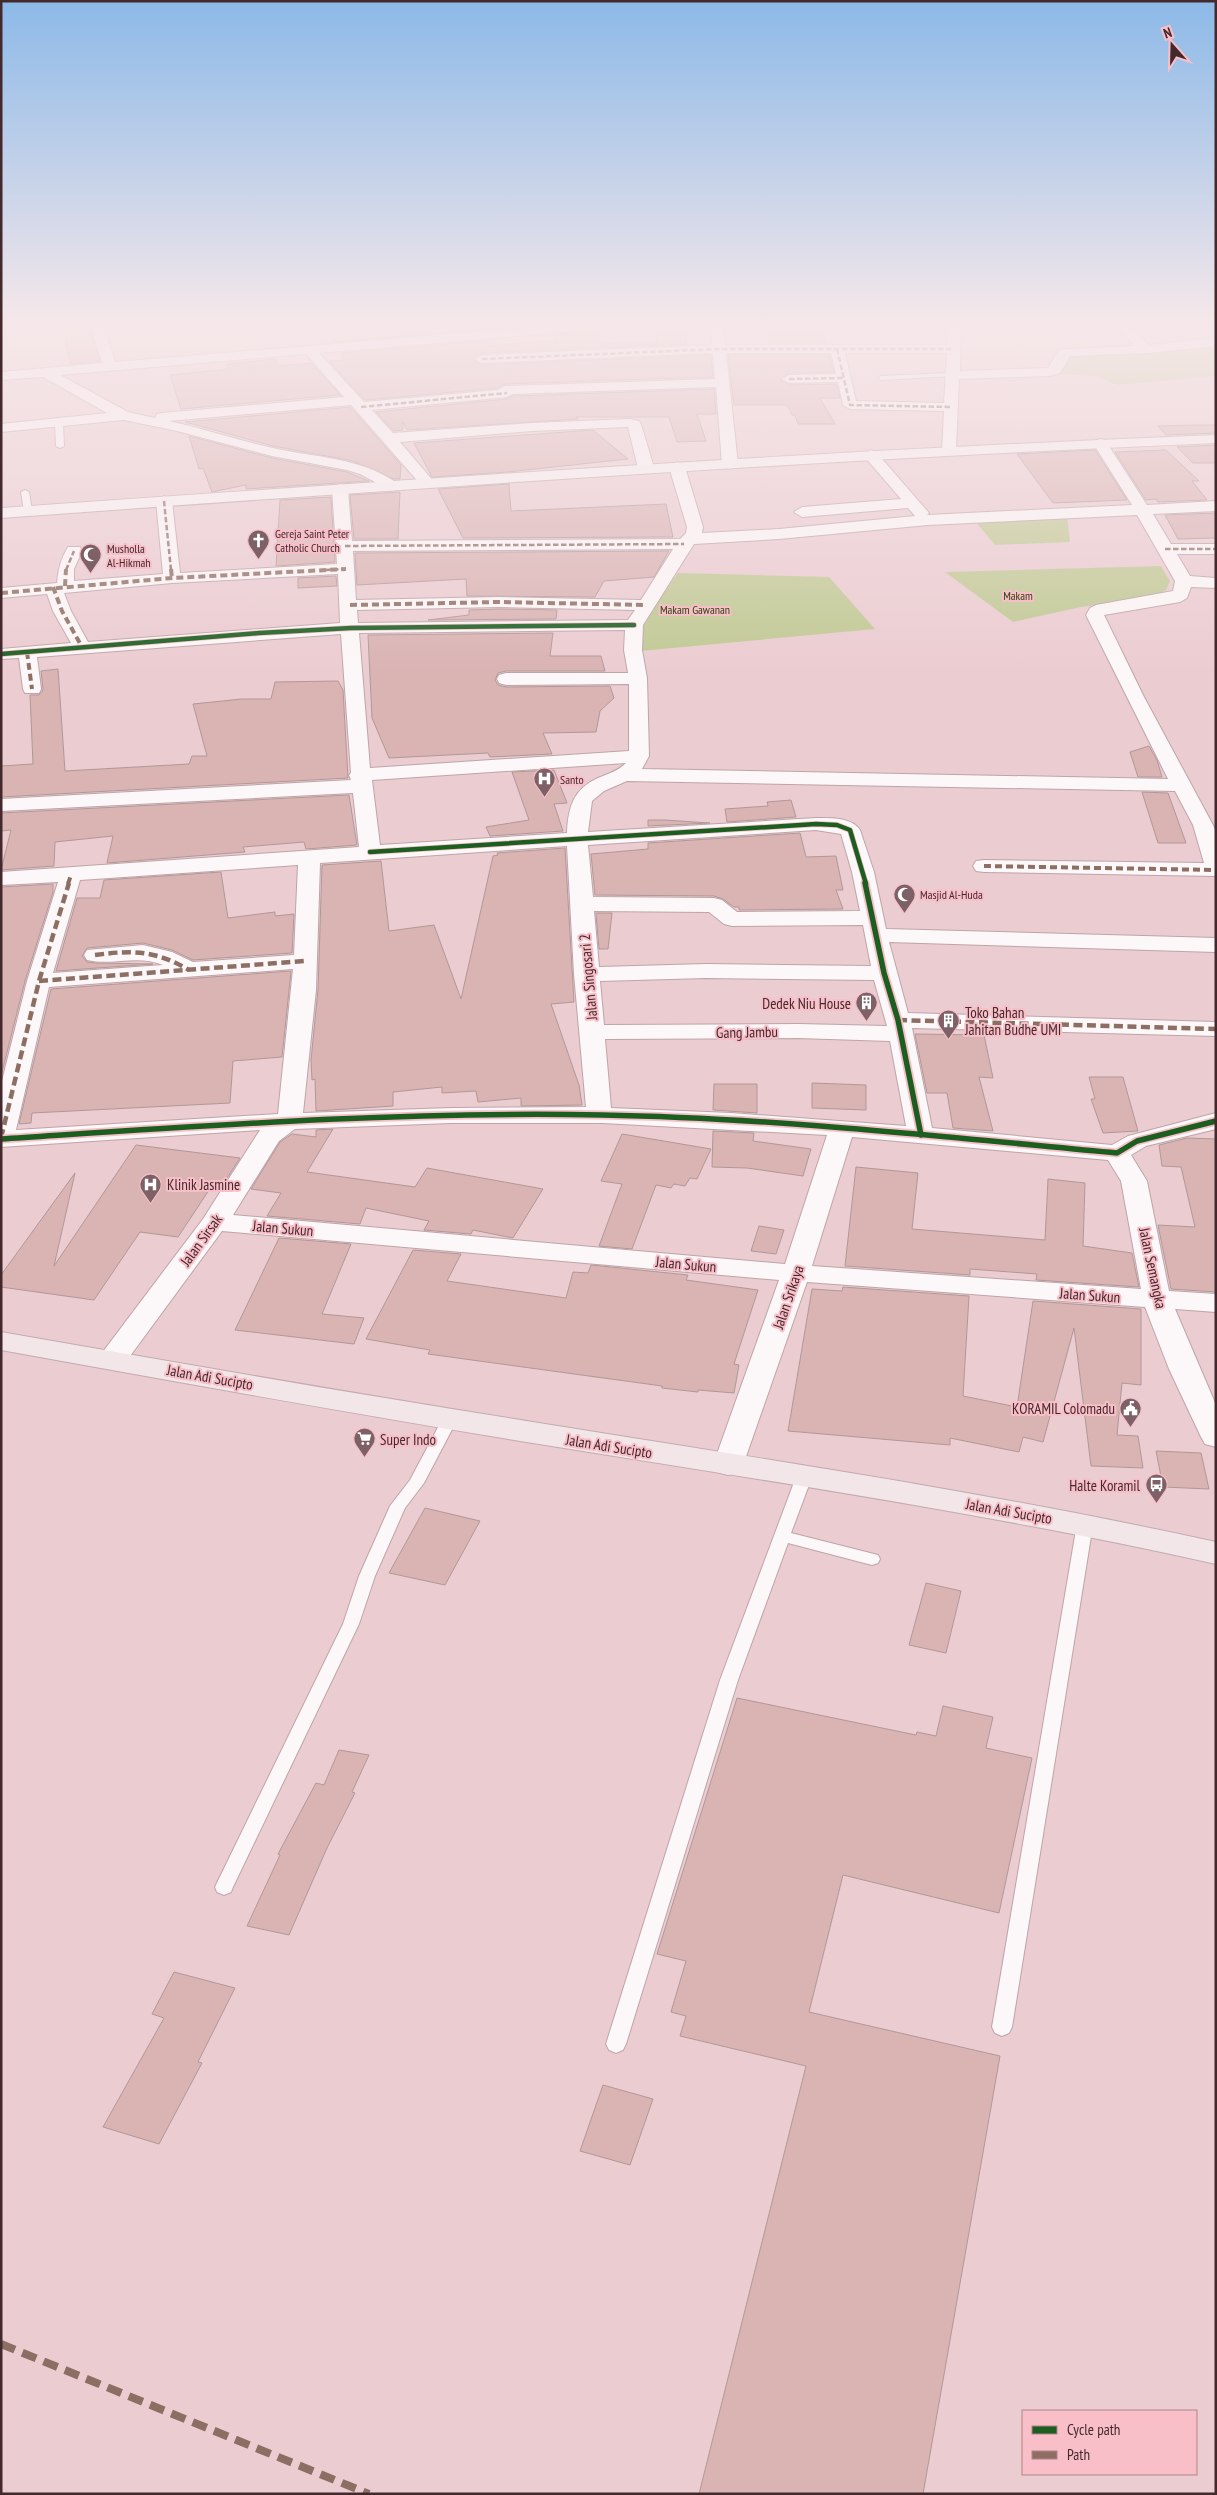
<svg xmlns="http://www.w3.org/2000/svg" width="1217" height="2495" font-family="'PT Sans Narrow',sans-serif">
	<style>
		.green { fill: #c0c993 }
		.building { fill: #dab3b3; stroke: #b19898 }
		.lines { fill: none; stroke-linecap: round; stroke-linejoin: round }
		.lane-casing { stroke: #bea4a8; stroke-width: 2 }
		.street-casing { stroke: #bea4a8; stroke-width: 2 }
		.secondary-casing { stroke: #bea4a8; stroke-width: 2 }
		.highway-casing { stroke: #c3abaf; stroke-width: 2 }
		.lane { fill: #fcf7f8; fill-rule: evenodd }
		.street { fill: #fcf7f8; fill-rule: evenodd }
		.secondary { fill: #f9f2f3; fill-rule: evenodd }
		.highway { fill: #f2e6e8; fill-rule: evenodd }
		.quiet-far3 { stroke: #8d6e63; stroke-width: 2.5; stroke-dasharray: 5.5 2.5; stroke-linecap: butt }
		.quiet-far2 { stroke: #8d6e63; stroke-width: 4; stroke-dasharray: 7 4; stroke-linecap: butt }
		.quiet-far1 { stroke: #8d6e63; stroke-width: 4.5; stroke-dasharray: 9 4.5; stroke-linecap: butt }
		.quiet { stroke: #8d6e63; stroke-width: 8; stroke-dasharray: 15 8; stroke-linecap: butt }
		.cycleway-far1-casing { stroke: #f8bfc8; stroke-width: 6 }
		.cycleway-casing { stroke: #f8bfc8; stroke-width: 9 }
		.cycleway-far1 { stroke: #1b5e20; stroke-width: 4.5 }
		.cycleway { stroke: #1b5e20; stroke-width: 5.5 }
		.labels { text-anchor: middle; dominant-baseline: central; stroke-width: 4; stroke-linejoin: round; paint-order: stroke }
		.far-poi-label { font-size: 12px; fill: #43282c; stroke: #f8bfc8; text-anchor: start }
		.far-park-label { font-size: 12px; fill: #2f4211; stroke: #f8bfc8 }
		.street-label { font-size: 15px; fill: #43282c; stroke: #f8bfc8 }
		.poi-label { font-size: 15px; fill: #43282c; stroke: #f8bfc8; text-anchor: end }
	</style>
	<rect width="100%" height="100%" fill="#ebccd1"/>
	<g class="green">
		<polygon points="1216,344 1216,376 1117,385 1095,376 1058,374 1069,355"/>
		<polygon points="1067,516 1070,542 995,545 975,521"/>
		<polygon points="1161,566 1170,581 1166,590 1155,597 1081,607 1013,622 945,572"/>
		<polygon points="678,573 829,577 875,629 640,651 644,619"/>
	</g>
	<g class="building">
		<polygon points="66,327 89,327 100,361 71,364 66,346"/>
		<polygon points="326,327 477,327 479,330 334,342"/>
		<polygon points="582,331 595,331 601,343 610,343 657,342 656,333 685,332 687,344 482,353 473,360 482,365 711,355 713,377 505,384 497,388 365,400 329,361 344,360 341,353 486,341 490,346 556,340 554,335"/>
		<polygon points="768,334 822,334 825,343 769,343"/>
		<polygon points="728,355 829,355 834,372 789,373 780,380 789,385 836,384 840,398 820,398 835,424 798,424 795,415 792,415 787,405 734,405"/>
		<polygon points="275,359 279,366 311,363 340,395 181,409 170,375 229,369 227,364"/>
		<polygon points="714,389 716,414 697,414 706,441 677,442 669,417 576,417 579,419 407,430 403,422 403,430 394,431 376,412 507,399 513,396"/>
		<polygon points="350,407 401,465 400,479 394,479 353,461 273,446 185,422"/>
		<polygon points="1192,425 1216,425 1216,433 1166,435 1158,426"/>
		<polygon points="593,430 628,459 508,472 432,477 414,443"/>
		<polygon points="189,436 272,458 347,472 369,481 246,489 246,485 212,492 203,468 199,469"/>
		<polygon points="1216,445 1216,463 1193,463 1177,447"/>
		<polygon points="1095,450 1127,500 1053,503 1017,454"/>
		<polygon points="1166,450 1199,481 1192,481 1207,500 1158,502 1156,499 1146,500 1115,452"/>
		<polygon points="509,484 511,511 666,504 673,537 463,538 438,489"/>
		<polygon points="400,492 398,539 354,539 350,495"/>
		<polygon points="331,497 335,562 276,566 280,500"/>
		<polygon points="1216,513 1216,538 1178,539 1165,515"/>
		<polygon points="669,551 654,577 604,581 595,597 467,596 466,579 357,585 355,553"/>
		<polygon points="336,576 337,586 298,588 298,578"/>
		<polygon points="469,610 499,609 557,610 556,619 428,620 469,615"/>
		<polygon points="553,633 550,656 601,656 605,671 506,671 498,673 495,680 498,685 506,687 610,686 614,698 600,711 596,732 543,733 552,754 490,757 488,753 389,758 372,718 368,635"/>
		<polygon points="58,669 65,771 189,764 192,756 207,756 193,704 242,699 271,699 275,682 338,681 343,690 348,778 1,797 1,766 33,764 30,695 39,695 43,690 41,671"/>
		<polygon points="1149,746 1157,760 1162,777 1138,777 1130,752"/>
		<polygon points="554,770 567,803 554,804 563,831 490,836 486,827 529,820 512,772"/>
		<polygon points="1142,792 1168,793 1186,843 1158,843"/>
		<polygon points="349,795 357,845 306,849 304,842 243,847 245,852 107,863 113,836 55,842 54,866 1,870 11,830 1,831 1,813"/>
		<polygon points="791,800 796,817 727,822 725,809 768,806 767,802"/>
		<polygon points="648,820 664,820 710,823 648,826"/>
		<polygon points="800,833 806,857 836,856 843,890 836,890 843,909 739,910 739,907 734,907 723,899 714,896 595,895 591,854 648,849 648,843"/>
		<polygon points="565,848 574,1002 551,1004 579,1085 582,1105 521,1106 521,1098 478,1102 476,1091 442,1093 442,1087 393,1092 393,1106 316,1111 315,1079 312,1080 311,1060 318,990 322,865 381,861 389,931 434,925 461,999 493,856 498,855 497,853"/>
		<polygon points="221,872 228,918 275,912 275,916 294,914 292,953 193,960 172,950 143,943 87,948 82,956 87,962 96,963 153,964 56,971 77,898 100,898 104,880"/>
		<polygon points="53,884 53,892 25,981 1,1076 1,887"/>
		<polygon points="596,913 612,913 608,949 599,949"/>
		<polygon points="291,971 282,1057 233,1061 230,1103 32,1113 31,1123 19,1124 51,989"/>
		<polygon points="915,1034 984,1035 993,1078 979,1077 993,1131 953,1128 947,1093 927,1093"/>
		<polygon points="1089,1077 1123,1077 1138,1131 1103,1133 1091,1099 1095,1099"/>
		<polygon points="812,1083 866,1085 866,1110 812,1108"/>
		<polygon points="714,1084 757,1084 757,1113 713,1110"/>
		<polygon points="333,1129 307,1172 415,1187 427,1168 543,1189 513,1238 473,1230 471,1234 424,1230 429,1221 366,1208 360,1224 267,1216 281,1193 251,1189 280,1142 292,1134 316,1137 316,1130"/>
		<polygon points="713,1131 754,1133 753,1141 811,1149 803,1176 747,1168 712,1167"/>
		<polygon points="622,1134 711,1149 697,1179 690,1178 685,1186 674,1184 671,1188 656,1185 632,1249 599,1246 622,1184 601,1181"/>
		<polygon points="1187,1138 1216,1139 1216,1292 1171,1289 1158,1225 1195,1227 1181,1167 1162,1166 1159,1145"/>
		<polygon points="136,1145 240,1158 222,1186 213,1184 178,1237 140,1232 94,1300 1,1287 1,1275 75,1173 54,1266"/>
		<polygon points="856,1167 918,1173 912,1229 1045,1240 1048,1179 1085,1183 1083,1246 1132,1253 1139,1287 1036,1280 1037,1274 970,1269 970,1275 845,1266"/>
		<polygon points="759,1226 784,1230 776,1254 751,1251"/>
		<polygon points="279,1238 351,1244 322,1314 364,1318 354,1344 235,1330"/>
		<polygon points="413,1250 461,1254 447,1281 566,1298 573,1272 588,1273 591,1265 688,1275 686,1280 758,1290 734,1364 739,1365 734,1393 698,1390 698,1392 662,1388 662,1386 428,1354 430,1350 366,1339"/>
		<polygon points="843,1287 969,1296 963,1396 1017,1407 1033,1301 1141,1309 1141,1385 1122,1383 1117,1435 1138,1436 1143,1468 1091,1466 1074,1328 1043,1442 1023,1437 1019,1452 950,1438 950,1445 788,1431 812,1289 842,1291"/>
		<polygon points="1156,1451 1201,1453 1209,1489 1163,1487"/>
		<polygon points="425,1508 480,1521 445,1585 389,1573"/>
		<polygon points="926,1583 961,1591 946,1653 909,1645"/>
		<polygon points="737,1698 916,1735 917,1732 936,1736 943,1706 993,1717 986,1748 1032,1758 999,1913 843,1875 809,2012 1000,2056 923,2494 699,2494 806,2066 680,2036 686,2016 671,2012 686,1961 657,1954"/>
		<polygon points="339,1750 369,1755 352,1792 355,1793 327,1848 289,1935 247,1926 280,1855 278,1854 316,1783 324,1785"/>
		<polygon points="174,1972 235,1988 198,2062 202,2063 159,2144 103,2127 164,2018 152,2014"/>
		<polygon points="603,2085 653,2099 630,2165 580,2151"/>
	</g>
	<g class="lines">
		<defs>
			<g id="lane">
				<polygon points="951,373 953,376 881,380 878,378 881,376"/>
				<polygon points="59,420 63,422 64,446 60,448 56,446 55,422"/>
				<polygon points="25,490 29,492 32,511 28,513 24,511 21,492"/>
				<polygon points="449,1415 454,1416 457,1420 424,1483 405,1508 375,1576 359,1624 233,1887 231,1892 224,1895 217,1892 215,1887 343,1624 359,1576 390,1506 410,1480 444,1416"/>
				<polygon points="804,1472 810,1473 812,1477 791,1533 878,1555 880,1559 878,1563 872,1565 788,1543 738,1680 626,2044 623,2050 616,2053 609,2050 606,2044 720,1680 796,1477 798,1473"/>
				<polygon points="1085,1518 1091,1520 1093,1524 1012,2027 1009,2033 1002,2036 995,2033 992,2027 1077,1524 1079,1520"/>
			</g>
			<g id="street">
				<path d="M91,327h13l11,35 420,-35h51l-7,4 -260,22 45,49 134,-12 7,-4 210,-7 -2,-26 -231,10 -7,-4 7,-4 230,-10 -1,-18h12l2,18h222l2,-18h12l-1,44 88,-3 10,-17 6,-2 71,-3 -18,-19h13l19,18 67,-7v8l-66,7 -80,3 -10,17 -10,3 -91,3 -3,72 -7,4 -7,-4 2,-40 -94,-2 -7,-4 -5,-23 -49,1 -7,-4 7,-4 47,-1 -5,-21h-105l12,111 -8,5 -8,-5 -6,-77 -203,7 -6,3 -135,13 21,23 139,-10 98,-4 9,2 2,3 13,44 -8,5 -8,-5 -10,-41 -96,4 -132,11 35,41 -8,5 -5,-2 -71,-81 -182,16c35,8 69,19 104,27 43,10 87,9 124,35l3,3 -3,3 -5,2 -32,-17 -13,-4 -75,-14 -95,-25 -53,-11 -123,12v-8l106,-11 -64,-36 -42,3v-8l101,-9zM845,353h102l-3,50 -88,-2zM306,354l38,43 -182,16 -5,1 -2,4 -27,-6 -68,-37z"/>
				<path d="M1100,439l5,1 42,65 69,-4v10l-63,3 18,30h45v10h-39l13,22 26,2v10l-25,-1 -4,11 -7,4 -76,13 40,82 69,128 3,7v44l-232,-4 -8,-1 -3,-5 3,-5 8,-1 220,3 -11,-38 -18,-34 -548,-10 -23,10 -12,10 -4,31 228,-14c14,0 36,-1 44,12l14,42 12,57 330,9v14l-327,-10 19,71 308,9v14l-304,-8 20,100 180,17 16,-9 88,-23v16l-70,17 -15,9 16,26 22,110 47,3v18l-41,-3 41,96v42l-11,-3 -4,-7 -32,-68 -24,-62 -338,-25 -64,183 -4,7 -11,3 -11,-3 -4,-7 66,-185 -557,-49 -100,136 -10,2 -10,-2 -5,-7 5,-7 101,-134 57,-89 -259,17v-62l26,-104 31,-99 -57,3v-13l358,-25 -6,-54 -352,18v-12l350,-19 -2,-5 2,-2 -10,-139 -304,23 4,32 -2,4h-14l-2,-4 -4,-31 -18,1v-10l70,-6 -18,-32 -6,-17 -46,4v-10l56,-5c1,-13 4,-25 11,-36h12l2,4 -8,18v12l89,-7 -7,-73 8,-5 8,5 8,72 157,-9 -5,-75 8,-5 8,5 4,52 328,-2 6,-6 1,-6 -18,-60 8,-5 8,5 18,60 -1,6 77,-4 136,-13 -7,-8 -106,9 -8,-5 8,-5 99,-8 -38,-44 8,-5 5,2 53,61 -2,2 205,-10 -39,-62zM1137,515l38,66 -2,10 -77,14 -6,3 -4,7 82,164 -526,-10 7,-13 -2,-78 -5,-28 1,-25 51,-81 85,-5 149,-14zM673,549l-32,51 -142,-3 -143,3 -3,-49zM338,574l2,49 -252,19 -17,-31 -7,-18 108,-10zM499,607l136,3 -7,10 -270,3 -1,-13zM625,630l-1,20 4,23h-122l-7,2 -2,4 2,4 7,2 123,-1v67l-259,17 -11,-135zM626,763c-8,8 -18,11 -28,15 -25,11 -30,30 -31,55l-187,12 -8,-65zM816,830l25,4 11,38 8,39 -123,1 -15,-12 -8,-2 -121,-1 -5,-52zM567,846l7,128 12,133 -135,1 -148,5 13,-123 4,-127zM298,865l-4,90 -101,7 -21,-10 -29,-7 -56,5 -3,5 3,5c25,6 50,-6 76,5l-110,8 27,-93zM594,911l115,1 15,12 8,2 131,-1 8,41 -165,-2 -107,3zM293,969l-15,145 -262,16 33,-143zM706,978l168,2 13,46 -89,-2 -194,1 -4,-44zM798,1038l92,3 16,85 -175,-13 -120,-5 -6,-69zM451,1123h151l225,12 -42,129 -552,-49 46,-74 16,-12zM852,1137l256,23 13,21 20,108 -329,-23z"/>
			</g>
			<path id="secondary" d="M1216,435v8c-406,17 -810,46 -1215,75v-10c405,-28 809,-57 1215,-73z"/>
			<path id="highway" d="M1,1332c171,30 342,60 513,87 235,38 470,72 702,123v22c-232,-52 -467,-86 -702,-124 -171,-28 -342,-59 -513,-90z"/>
		</defs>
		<use href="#lane" class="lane-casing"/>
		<use href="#street" class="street-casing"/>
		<use href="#secondary" class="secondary-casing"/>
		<use href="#highway" class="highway-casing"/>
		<use href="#lane" class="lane"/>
		<use href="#street" class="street"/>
		<use href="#secondary" class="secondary"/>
		<use href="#highway" class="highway"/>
		<g class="quiet-far3">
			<polyline points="837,349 850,405 951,407"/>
			<polyline points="482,359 720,349 954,349"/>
			<polyline points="789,379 843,378"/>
			<polyline points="361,407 507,393"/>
			<polyline points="164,501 171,570"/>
			<polyline points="345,546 684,544"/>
			<polyline points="1165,549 1216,549"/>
			<polyline points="66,570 74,551"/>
			<polyline points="325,570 346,569"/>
		</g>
		<g class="quiet-far2">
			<polyline points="171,569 172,578"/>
			<polyline points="65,586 66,569"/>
			<polyline points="53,587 62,611 82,647"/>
			<polyline points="1,593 172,578 346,569"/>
			<polyline points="350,605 499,602 647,605"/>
			<polyline points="27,652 32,689"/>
			<polyline points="984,866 1216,870"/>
			<polyline points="68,884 71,875"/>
		</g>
		<g class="quiet-far1">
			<path d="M95,955c38,-5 60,-5 94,15"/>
			<polyline points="39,981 305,961"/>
			<polyline points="898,1020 1216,1029"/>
			<polyline points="1,1138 39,981 69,883"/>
		</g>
		<polyline class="quiet" points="1,2344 369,2494"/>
		<defs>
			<g id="cycleway-far1">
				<polyline points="1,654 259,633 351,628 634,625"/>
				<polyline points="370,852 816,824 837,825 850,830 866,884"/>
			</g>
			<g id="cycleway">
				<polyline points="865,883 884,973 898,1020 921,1135"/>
				<path d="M1,1139c200,-13 400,-28 601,-24 172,3 344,22 515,38l20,-12 79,-20"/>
			</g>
		</defs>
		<use href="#cycleway-far1" class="cycleway-far1-casing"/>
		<use href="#cycleway" class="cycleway-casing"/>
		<use href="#cycleway-far1" class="cycleway-far1"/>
		<use href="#cycleway" class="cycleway"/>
	</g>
	<linearGradient id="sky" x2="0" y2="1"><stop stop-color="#8cb9e8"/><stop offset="0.48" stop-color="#f6e8ea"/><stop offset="1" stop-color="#f6e8ea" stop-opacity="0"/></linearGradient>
	<rect width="1217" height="676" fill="url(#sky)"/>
	<defs>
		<symbol id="church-pin" viewBox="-11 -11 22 30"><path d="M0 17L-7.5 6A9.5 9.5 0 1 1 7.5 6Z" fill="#7e6166" stroke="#f8bfc8"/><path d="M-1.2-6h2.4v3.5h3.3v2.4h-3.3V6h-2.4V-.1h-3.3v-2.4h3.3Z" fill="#fff"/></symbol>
		<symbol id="mosque-pin" viewBox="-11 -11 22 30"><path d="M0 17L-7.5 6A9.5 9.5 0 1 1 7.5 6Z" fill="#7e6166" stroke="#f8bfc8"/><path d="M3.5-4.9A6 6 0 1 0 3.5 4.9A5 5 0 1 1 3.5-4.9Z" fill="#fff"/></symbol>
		<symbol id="hospital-pin" viewBox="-11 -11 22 30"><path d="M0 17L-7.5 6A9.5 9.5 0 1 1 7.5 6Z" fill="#7e6166" stroke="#f8bfc8"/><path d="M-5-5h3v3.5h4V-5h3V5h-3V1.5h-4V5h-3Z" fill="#fff"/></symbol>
		<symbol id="building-pin" viewBox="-11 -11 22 30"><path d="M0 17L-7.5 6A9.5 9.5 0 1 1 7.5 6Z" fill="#7e6166" stroke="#f8bfc8"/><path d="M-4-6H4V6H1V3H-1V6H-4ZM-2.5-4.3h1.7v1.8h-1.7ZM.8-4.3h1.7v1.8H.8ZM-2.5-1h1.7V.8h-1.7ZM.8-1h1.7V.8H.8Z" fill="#fff"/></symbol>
		<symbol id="civic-pin" viewBox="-11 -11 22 30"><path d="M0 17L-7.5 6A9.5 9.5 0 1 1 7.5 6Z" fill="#7e6166" stroke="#f8bfc8"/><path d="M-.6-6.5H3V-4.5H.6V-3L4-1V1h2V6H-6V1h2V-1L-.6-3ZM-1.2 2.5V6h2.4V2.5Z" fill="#fff"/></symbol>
		<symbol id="supermarket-pin" viewBox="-11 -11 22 30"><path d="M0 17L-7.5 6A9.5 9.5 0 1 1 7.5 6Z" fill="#7e6166" stroke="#f8bfc8"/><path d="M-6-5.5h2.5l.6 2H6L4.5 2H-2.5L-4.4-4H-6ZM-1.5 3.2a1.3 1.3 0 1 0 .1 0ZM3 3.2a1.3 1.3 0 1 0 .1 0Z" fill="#fff"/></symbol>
		<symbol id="bus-pin" viewBox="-11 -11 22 30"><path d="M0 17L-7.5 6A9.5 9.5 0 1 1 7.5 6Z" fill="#7e6166" stroke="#f8bfc8"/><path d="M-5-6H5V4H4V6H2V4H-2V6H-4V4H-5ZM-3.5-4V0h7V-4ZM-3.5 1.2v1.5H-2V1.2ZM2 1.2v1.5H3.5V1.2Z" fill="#fff"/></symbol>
	</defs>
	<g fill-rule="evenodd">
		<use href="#church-pin" x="246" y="528" width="25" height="34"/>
		<use href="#mosque-pin" x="78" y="542" width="25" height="34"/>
		<use href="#hospital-pin" x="532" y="766" width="25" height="34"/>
		<use href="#mosque-pin" x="892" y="882" width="25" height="34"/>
		<use href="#building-pin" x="854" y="990" width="25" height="34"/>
		<use href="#building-pin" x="936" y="1008" width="25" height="34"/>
		<use href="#hospital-pin" x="138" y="1172" width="25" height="34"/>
		<use href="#civic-pin" x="1118" y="1396" width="25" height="34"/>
		<use href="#supermarket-pin" x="352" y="1426" width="25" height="34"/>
		<use href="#bus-pin" x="1144" y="1472" width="25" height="34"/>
	</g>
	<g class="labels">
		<g class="far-poi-label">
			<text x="275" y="533">Gereja Saint Peter<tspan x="275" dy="14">Catholic Church</tspan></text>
			<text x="107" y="548">Musholla<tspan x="107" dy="14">Al-Hikmah</tspan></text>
			<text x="560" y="779">Santo</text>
			<text x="920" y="894">Masjid Al-Huda</text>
		</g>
		<g class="far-park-label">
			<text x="1018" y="595">Makam</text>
			<text x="695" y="609">Makam Gawanan</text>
		</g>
		<g class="street-label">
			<text transform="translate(588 977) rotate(-95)">Jalan Singosari 2</text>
			<text transform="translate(747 1032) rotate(-1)">Gang Jambu</text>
			<text transform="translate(283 1228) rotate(5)">Jalan Sukun</text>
			<text transform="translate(201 1240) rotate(-54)">Jalan Sirsak</text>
			<text transform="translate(686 1264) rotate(5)">Jalan Sukun</text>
			<text transform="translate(1153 1268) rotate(78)">Jalan Semangka</text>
			<text transform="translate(1090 1295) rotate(4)">Jalan Sukun</text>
			<text transform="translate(788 1297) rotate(-71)">Jalan Srikaya</text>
			<text transform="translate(210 1377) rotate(10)">Jalan Adi Sucipto</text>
			<text transform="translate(609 1446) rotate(9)">Jalan Adi Sucipto</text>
			<text transform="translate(1009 1511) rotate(10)">Jalan Adi Sucipto</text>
		</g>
		<g class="poi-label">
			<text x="851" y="1003">Dedek Niu House</text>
			<text x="965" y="1012" text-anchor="start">Toko Bahan<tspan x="965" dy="17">Jahitan Budhe UMI</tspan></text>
			<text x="167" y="1184" text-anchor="start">Klinik Jasmine</text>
			<text x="1115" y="1408">KORAMIL Colomadu</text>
			<text x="380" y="1439" text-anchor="start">Super Indo</text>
			<text x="1140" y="1485">Halte Koramil</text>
		</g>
	</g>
	<rect width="1217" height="2495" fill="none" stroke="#43282c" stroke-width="5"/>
	<rect x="1022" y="2410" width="175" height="65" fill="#f8bfc8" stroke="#b0838a"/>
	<rect x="1032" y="2426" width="25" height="8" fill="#1b5e20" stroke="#b0838a"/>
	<text x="1067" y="2435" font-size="15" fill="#43282c">Cycle path</text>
	<rect x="1032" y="2451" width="25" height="8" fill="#8d6e63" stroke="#b0838a"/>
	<text x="1067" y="2460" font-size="15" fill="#43282c">Path</text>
	<g transform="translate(1172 45) rotate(340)" stroke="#f8bfc8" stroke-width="4" paint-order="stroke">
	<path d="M0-4L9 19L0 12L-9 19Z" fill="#43282c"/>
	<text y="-8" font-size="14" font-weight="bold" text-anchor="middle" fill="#43282c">N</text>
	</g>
</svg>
